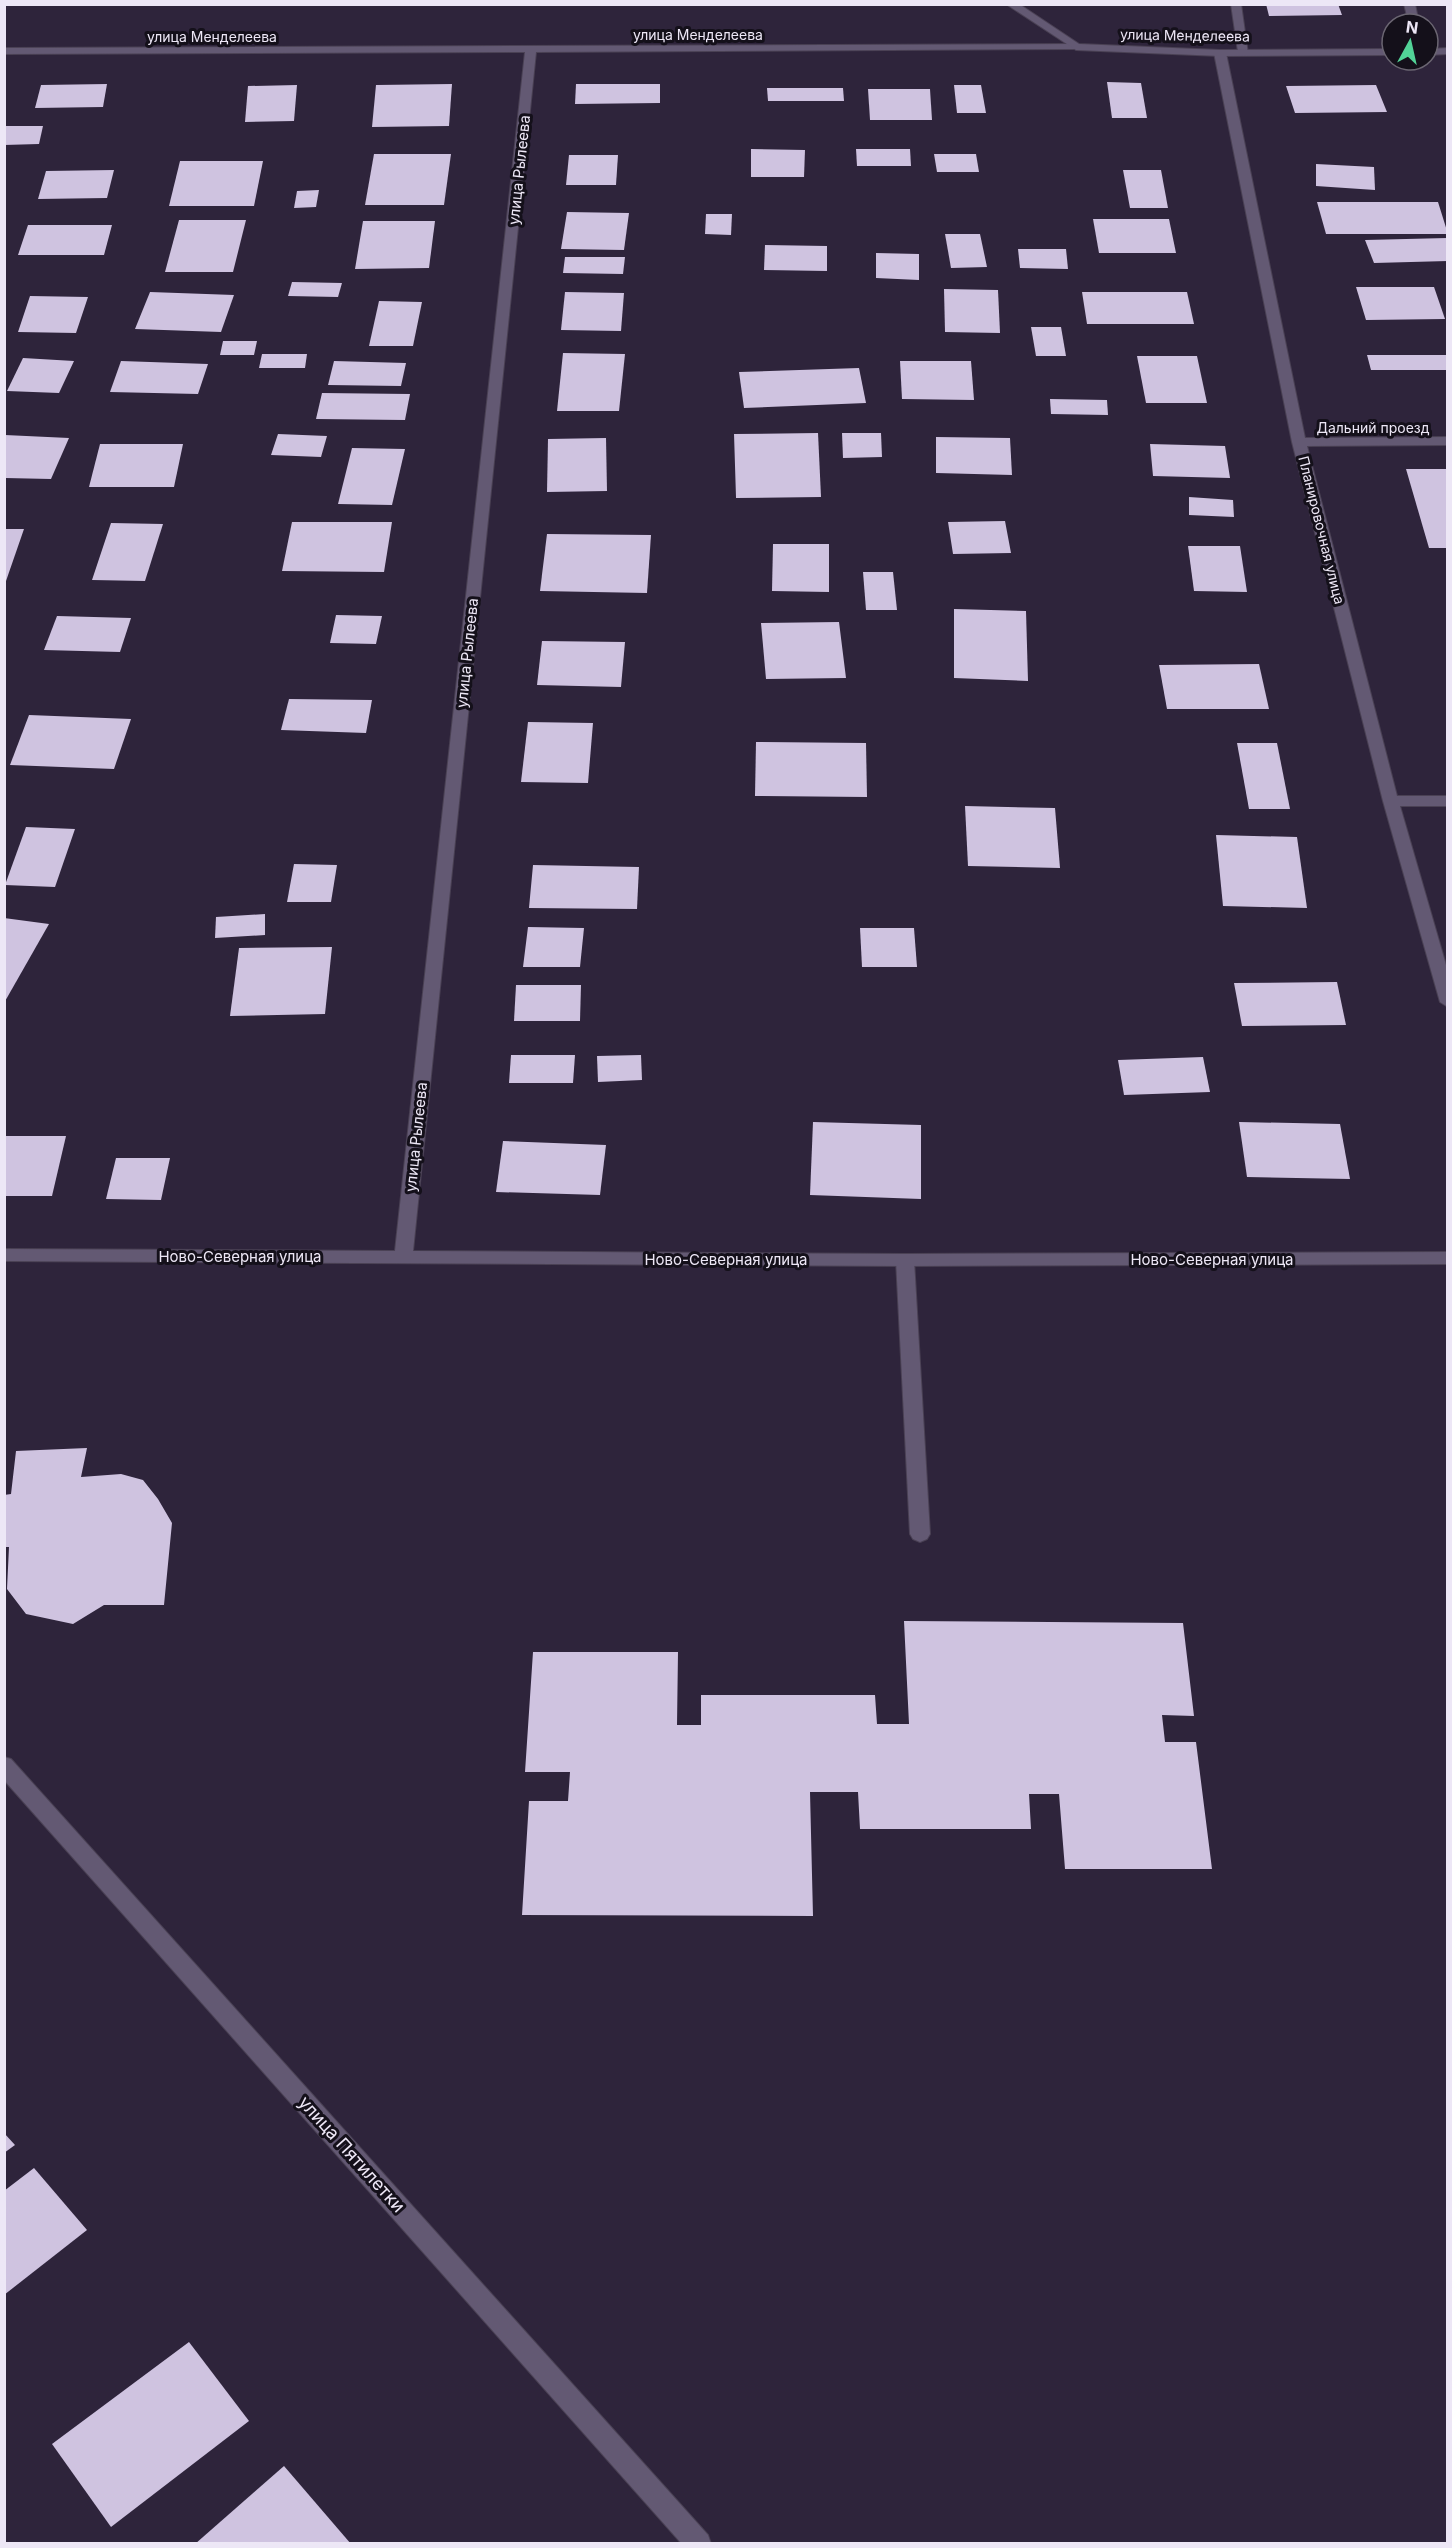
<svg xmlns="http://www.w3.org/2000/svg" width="1452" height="2548" font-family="Inter,sans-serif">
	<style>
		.building { fill: #cfc3e0 }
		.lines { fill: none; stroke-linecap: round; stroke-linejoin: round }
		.lane-casing { stroke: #4a4154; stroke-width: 2 }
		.street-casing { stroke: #4a4154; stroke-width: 2 }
		.secondary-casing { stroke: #4a4154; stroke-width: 2 }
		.lane { fill: #635973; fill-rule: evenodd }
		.street { fill: #635973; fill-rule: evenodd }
		.secondary { fill: #635973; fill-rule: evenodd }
		.labels { text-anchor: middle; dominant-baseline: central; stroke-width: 6; stroke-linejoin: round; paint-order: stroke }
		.far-street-label { font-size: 14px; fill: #ede7f6; stroke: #14101a }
		.street-label { font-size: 15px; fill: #ede7f6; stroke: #14101a }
		.near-street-label { font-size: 18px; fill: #ede7f6; stroke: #14101a }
	</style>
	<rect width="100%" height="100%" fill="#2e243b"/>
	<g class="building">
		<polygon points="1266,4 1338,4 1342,15 1269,16"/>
		<polygon points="1107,82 1141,83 1147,118 1112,118"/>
		<polygon points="107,84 103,107 35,108 41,85"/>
		<polygon points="452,84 449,126 372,127 376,85"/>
		<polygon points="576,84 660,84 660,103 575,104"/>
		<polygon points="297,85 294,121 245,122 248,86"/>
		<polygon points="954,85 981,85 986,113 957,113"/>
		<polygon points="1376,85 1387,112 1295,113 1286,86"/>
		<polygon points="767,88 843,88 844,101 768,101"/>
		<polygon points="868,89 930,89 932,120 870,120"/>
		<polygon points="4,126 43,126 39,144 4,145"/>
		<polygon points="751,149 805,150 804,177 751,177"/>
		<polygon points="856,149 910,149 911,166 857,166"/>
		<polygon points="374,154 451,154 444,205 365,205"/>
		<polygon points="934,154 976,154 979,172 937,172"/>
		<polygon points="569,155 618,155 616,185 566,185"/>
		<polygon points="180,161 263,161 254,206 169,206"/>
		<polygon points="1316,164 1374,167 1375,190 1316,186"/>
		<polygon points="114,170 107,198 38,199 46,171"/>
		<polygon points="1123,170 1161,170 1168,208 1130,208"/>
		<polygon points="319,190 316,207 294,208 297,191"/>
		<polygon points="1317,202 1438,202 1448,234 1326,234"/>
		<polygon points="567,212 629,213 624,250 561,249"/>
		<polygon points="706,214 732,214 731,235 705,234"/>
		<polygon points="1093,219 1169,219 1176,253 1099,253"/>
		<polygon points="179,220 246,220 233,272 165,272"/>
		<polygon points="363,221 435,221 429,268 355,269"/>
		<polygon points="28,225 112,225 104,255 18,255"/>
		<polygon points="945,234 980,234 987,267 951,268"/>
		<polygon points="1447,238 1448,261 1374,263 1365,240"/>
		<polygon points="765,245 827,246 827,271 764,270"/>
		<polygon points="1018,249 1066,249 1068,269 1020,268"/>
		<polygon points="876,253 919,254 919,280 876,278"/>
		<polygon points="565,257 625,257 623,274 563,273"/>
		<polygon points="292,282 342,283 338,297 288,296"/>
		<polygon points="1356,287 1434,287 1445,319 1366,320"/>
		<polygon points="944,289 998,290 1000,333 945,332"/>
		<polygon points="150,292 234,295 221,332 135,329"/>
		<polygon points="565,292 624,293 621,331 561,330"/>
		<polygon points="1082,292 1187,292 1194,324 1087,324"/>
		<polygon points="30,296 88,297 76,333 18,332"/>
		<polygon points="379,301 422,302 413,346 369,346"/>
		<polygon points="1031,327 1061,327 1066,356 1036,356"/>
		<polygon points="223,341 257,341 254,355 220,355"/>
		<polygon points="563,353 625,354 619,411 557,411"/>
		<polygon points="262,354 307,354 305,368 259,368"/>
		<polygon points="1367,355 1448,355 1448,370 1371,370"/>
		<polygon points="1137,356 1197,356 1207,403 1146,403"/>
		<polygon points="23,358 74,361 59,393 7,391"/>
		<polygon points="121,361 208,364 198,394 110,392"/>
		<polygon points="334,361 406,363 401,386 328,385"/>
		<polygon points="900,361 971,361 974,400 902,399"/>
		<polygon points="859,368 866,403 744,408 739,372"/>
		<polygon points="322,393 410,394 405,420 316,419"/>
		<polygon points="1050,399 1107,400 1108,415 1051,414"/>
		<polygon points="818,433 821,497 736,498 734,434"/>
		<polygon points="842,433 881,433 882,457 843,458"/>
		<polygon points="278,434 327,436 321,457 271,455"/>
		<polygon points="5,435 69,438 51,479 5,478"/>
		<polygon points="936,437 1010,438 1012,475 936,473"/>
		<polygon points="606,438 607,491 547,492 548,439"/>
		<polygon points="100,444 183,444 174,487 89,487"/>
		<polygon points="1150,444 1225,446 1230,478 1153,476"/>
		<polygon points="352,448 405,449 392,505 338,504"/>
		<polygon points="1406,469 1448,469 1448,548 1429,548"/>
		<polygon points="1189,497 1233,500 1234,517 1189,515"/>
		<polygon points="1005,521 1011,553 953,554 948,522"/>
		<polygon points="292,522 392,522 384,572 282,571"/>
		<polygon points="111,523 163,524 145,581 92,580"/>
		<polygon points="4,529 24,529 6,581 4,581"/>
		<polygon points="547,534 651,535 647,593 540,591"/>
		<polygon points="773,544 829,544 829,592 772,591"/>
		<polygon points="1188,546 1240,546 1247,592 1194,591"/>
		<polygon points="863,572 893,572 897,610 866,610"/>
		<polygon points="954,609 1026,611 1028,681 954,678"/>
		<polygon points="336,615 382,616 376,644 330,643"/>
		<polygon points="57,616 131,618 120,652 44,650"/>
		<polygon points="839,622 846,678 766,679 761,623"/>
		<polygon points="542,641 625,642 621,687 537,685"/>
		<polygon points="1259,664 1269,709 1167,709 1159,665"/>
		<polygon points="289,699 372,700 366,733 281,730"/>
		<polygon points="29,715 131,719 114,769 10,765"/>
		<polygon points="528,722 593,723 588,783 521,782"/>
		<polygon points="756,742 866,743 867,797 755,796"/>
		<polygon points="1237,743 1277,743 1290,809 1249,809"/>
		<polygon points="965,806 1055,808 1060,868 968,866"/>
		<polygon points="26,827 75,829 55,887 5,885"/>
		<polygon points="1216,835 1297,837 1307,908 1223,906"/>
		<polygon points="294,864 337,865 331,902 287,902"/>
		<polygon points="533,865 639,867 637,909 529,908"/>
		<polygon points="265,914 265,935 215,938 216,917"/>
		<polygon points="4,918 49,924 4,1003"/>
		<polygon points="528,927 584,928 580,967 523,967"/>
		<polygon points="860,928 914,928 917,967 862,967"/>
		<polygon points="332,947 325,1014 230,1016 239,948"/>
		<polygon points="1337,982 1346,1025 1242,1026 1234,983"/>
		<polygon points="516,985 581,985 580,1021 514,1021"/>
		<polygon points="511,1055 575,1055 573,1083 509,1083"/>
		<polygon points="641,1055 642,1080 598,1082 597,1056"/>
		<polygon points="1203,1057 1210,1092 1124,1095 1118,1060"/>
		<polygon points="813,1122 921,1125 921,1199 810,1195"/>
		<polygon points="1239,1122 1340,1124 1350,1179 1247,1177"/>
		<polygon points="4,1136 66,1136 52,1196 4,1196"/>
		<polygon points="503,1141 606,1145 600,1195 496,1192"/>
		<polygon points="116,1158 170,1158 161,1200 106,1199"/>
		<polygon points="87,1448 81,1477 121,1474 143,1480 158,1499 172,1523 164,1605 104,1605 73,1624 26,1614 7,1589 9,1547 4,1547 4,1495 11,1494 16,1451"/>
		<polygon points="904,1621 1183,1623 1194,1716 1162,1715 1165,1742 1196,1742 1212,1869 1065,1869 1059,1794 1029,1794 1031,1829 860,1829 858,1792 810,1792 813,1916 522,1915 529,1801 568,1801 570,1772 525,1772 533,1652 678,1652 677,1725 701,1725 701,1695 875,1695 877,1724 909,1724"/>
		<polygon points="4,2133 15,2145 4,2153"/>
		<polygon points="34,2168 87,2230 4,2295 4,2191"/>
		<polygon points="189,2342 249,2421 111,2527 52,2444"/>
		<polygon points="284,2466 351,2544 195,2544"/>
	</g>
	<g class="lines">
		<defs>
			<g id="lane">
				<polygon points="1231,4 1241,4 1248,54 1238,52"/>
				<polygon points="1404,4 1415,4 1419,24 1409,24"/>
				<polygon points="905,1254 911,1255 914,1260 930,1534 927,1539 920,1542 913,1539 910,1534 896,1260 899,1255"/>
			</g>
			<g id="street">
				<polygon points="1076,44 1080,45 1080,49 536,52 413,1251 905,1254 1448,1252 1448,1264 905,1266 4,1261 4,1249 395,1251 525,52 4,54 4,48"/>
				<polygon points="1220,50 1226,53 1305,438 1448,437 1448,445 1307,446 1397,796 1448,796 1448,806 1400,806 1448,972 1448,1007 1440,1002 1383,801 1292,442 1214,53"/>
				<polygon points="4,1757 11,1759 708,2535 711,2544 682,2544 4,1780"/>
			</g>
			<g id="secondary">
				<polygon points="1006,4 1019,4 1079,44 1220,50 1392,49 1392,55 1220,56 1076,50"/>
				<polygon points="1448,48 1448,54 1428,55 1428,49"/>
			</g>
		</defs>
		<use href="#lane" class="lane-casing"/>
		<use href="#street" class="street-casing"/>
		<use href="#secondary" class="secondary-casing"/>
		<use href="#lane" class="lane"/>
		<use href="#street" class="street"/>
		<use href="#secondary" class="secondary"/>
	</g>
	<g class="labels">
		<g class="far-street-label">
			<text x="698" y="34">улица Менделеева</text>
			<text transform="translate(1185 35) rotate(1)">улица Менделеева</text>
			<text x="212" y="36">улица Менделеева</text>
			<text x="1373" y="427">Дальний проезд</text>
			<text transform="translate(1322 530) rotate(76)">Планировочная улица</text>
		</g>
		<g class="street-label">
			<text transform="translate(519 170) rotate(-84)">улица Рылеева</text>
			<text transform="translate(467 653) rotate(-84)">улица Рылеева</text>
			<text transform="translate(416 1137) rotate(-84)">улица Рылеева</text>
			<text x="240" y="1256">Ново-Северная улица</text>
			<text x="726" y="1259">Ново-Северная улица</text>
			<text x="1212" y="1259">Ново-Северная улица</text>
		</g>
		<g class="near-street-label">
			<text transform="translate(352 2154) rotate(48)">улица Пятилетки</text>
		</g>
	</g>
	<rect width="1452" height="2548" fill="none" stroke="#ede7f6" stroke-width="12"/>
	<g transform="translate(1410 42) rotate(8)"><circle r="28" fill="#14101a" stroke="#6b6672" stroke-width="1.5"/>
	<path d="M0-4.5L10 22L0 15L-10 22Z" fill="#52d397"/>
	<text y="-9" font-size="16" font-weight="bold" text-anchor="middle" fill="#ede7f6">N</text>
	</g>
</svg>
